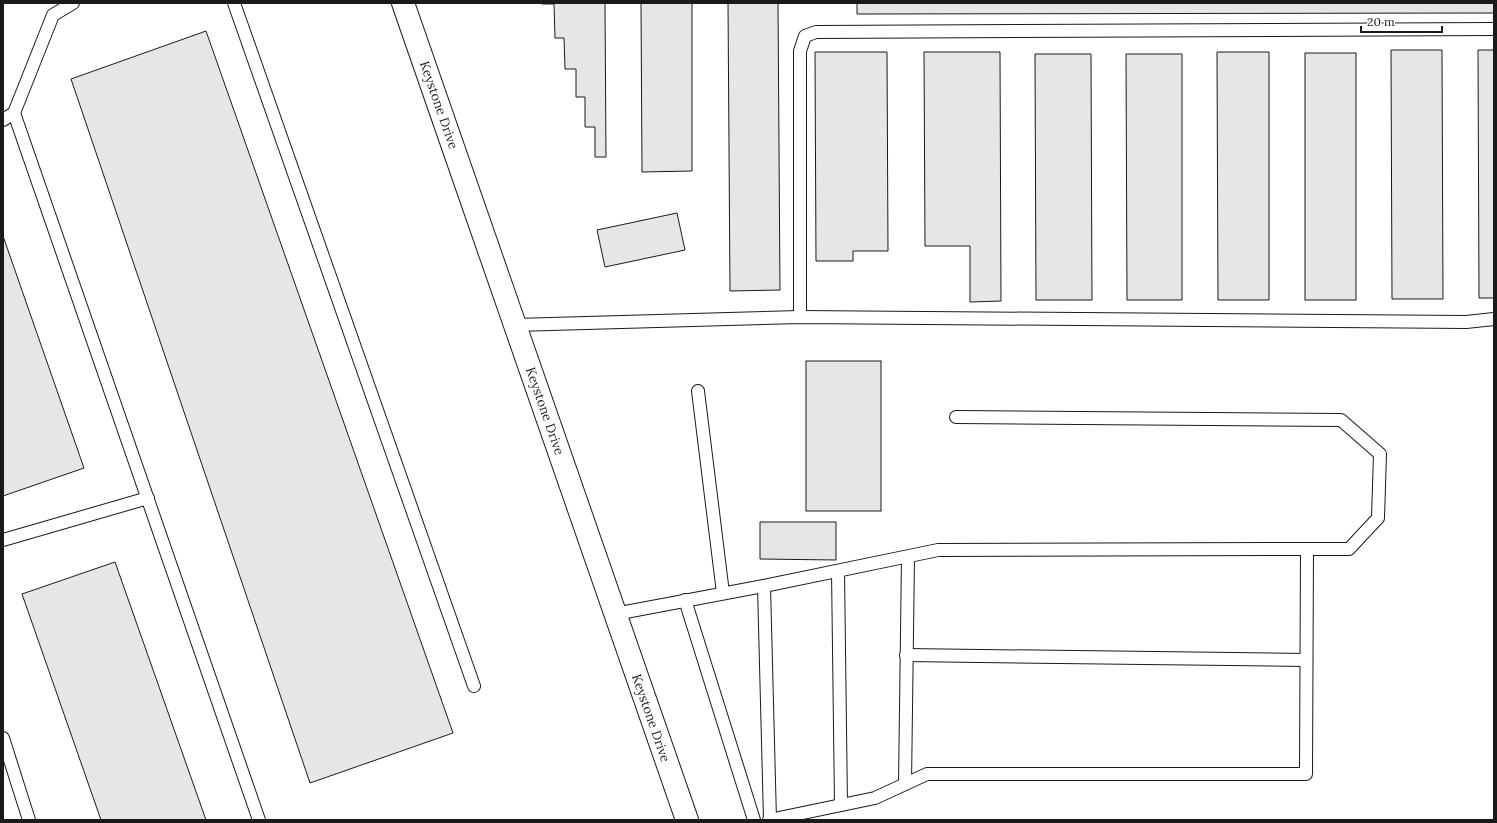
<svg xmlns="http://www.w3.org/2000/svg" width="1497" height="823" font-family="Lora,serif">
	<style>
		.building { fill: #e6e6e6; stroke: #1a1a1a }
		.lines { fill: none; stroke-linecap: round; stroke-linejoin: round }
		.service-casing { stroke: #1a1a1a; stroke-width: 14 }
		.minor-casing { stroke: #1a1a1a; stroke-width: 24 }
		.service { stroke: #fff; stroke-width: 12 }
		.minor { stroke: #fff; stroke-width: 22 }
		.labels { text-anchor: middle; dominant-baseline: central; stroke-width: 3; stroke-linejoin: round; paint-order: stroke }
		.street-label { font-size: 13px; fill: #1a1a1a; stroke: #fff }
	</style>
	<rect width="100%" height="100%" fill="#fff"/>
	<g class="building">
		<polygon points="542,3 605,3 606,157 595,157 595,127 585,127 585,97 576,97 576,69 565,69 564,38 555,38 554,4 542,4"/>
		<polygon points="641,3 692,3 692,171 642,172"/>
		<polygon points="728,3 778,3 780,290 730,291"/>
		<polygon points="857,3 1494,3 1494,13 857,14"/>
		<polygon points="206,31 453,733 310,783 71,79"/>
		<polygon points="1391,50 1442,50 1443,299 1392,299"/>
		<polygon points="1478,50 1494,50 1494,298 1479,298"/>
		<polygon points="815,52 887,52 888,251 853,251 853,261 816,261"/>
		<polygon points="924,52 1000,52 1001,301 970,302 970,246 925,246"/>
		<polygon points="1217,52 1269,52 1269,300 1218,300"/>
		<rect x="1305" y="53" width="51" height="247"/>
		<polygon points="1035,54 1091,54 1092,300 1036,300"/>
		<polygon points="1126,54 1182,54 1182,300 1127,300"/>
		<polygon points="677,213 685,250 605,267 597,230"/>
		<polygon points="3,236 84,468 3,496"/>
		<rect x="806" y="361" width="75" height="150"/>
		<polygon points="760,522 836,522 836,560 760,559"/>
		<polygon points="115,562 206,820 101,820 22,594"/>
	</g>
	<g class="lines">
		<defs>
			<g id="service">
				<polyline points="234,3 474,686"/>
				<polyline points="14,113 259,820"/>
				<polyline points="3,120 14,113 53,15 73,3"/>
				<polyline points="800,317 800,51 805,36 816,32 1494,29"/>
				<polyline points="515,325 800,317 1466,322 1494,319"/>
				<polyline points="698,391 723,593"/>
				<polyline points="956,417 1341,420 1380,454 1378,518 1349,549 1307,549"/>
				<polyline points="3,540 148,498"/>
				<polyline points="838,571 841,805"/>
				<polyline points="764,586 770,820"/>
				<polyline points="685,600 754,820"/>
				<polyline points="615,614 764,586 938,550 1307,549 1306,774 927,774 875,798 769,820"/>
				<polyline points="906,655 1306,660"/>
				<polyline points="3,738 29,820"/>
				<polyline points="905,784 908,557"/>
			</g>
			<polyline id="minor" points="403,3 687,820"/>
		</defs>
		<use href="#service" class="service-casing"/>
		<use href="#minor" class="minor-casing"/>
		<use href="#service" class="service"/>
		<use href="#minor" class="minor"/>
	</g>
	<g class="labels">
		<g class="street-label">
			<text transform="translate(439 105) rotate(71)">Keystone Drive</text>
			<text transform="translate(545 411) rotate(71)">Keystone Drive</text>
			<text transform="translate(651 718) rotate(71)">Keystone Drive</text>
		</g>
	</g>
	<rect width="1497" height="823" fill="none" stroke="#1a1a1a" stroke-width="8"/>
	<path d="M1361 26v6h81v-6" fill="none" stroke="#1a1a1a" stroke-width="2"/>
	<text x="1367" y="26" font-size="12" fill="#1a1a1a" stroke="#ffffff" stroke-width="3" paint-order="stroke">20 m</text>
</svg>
